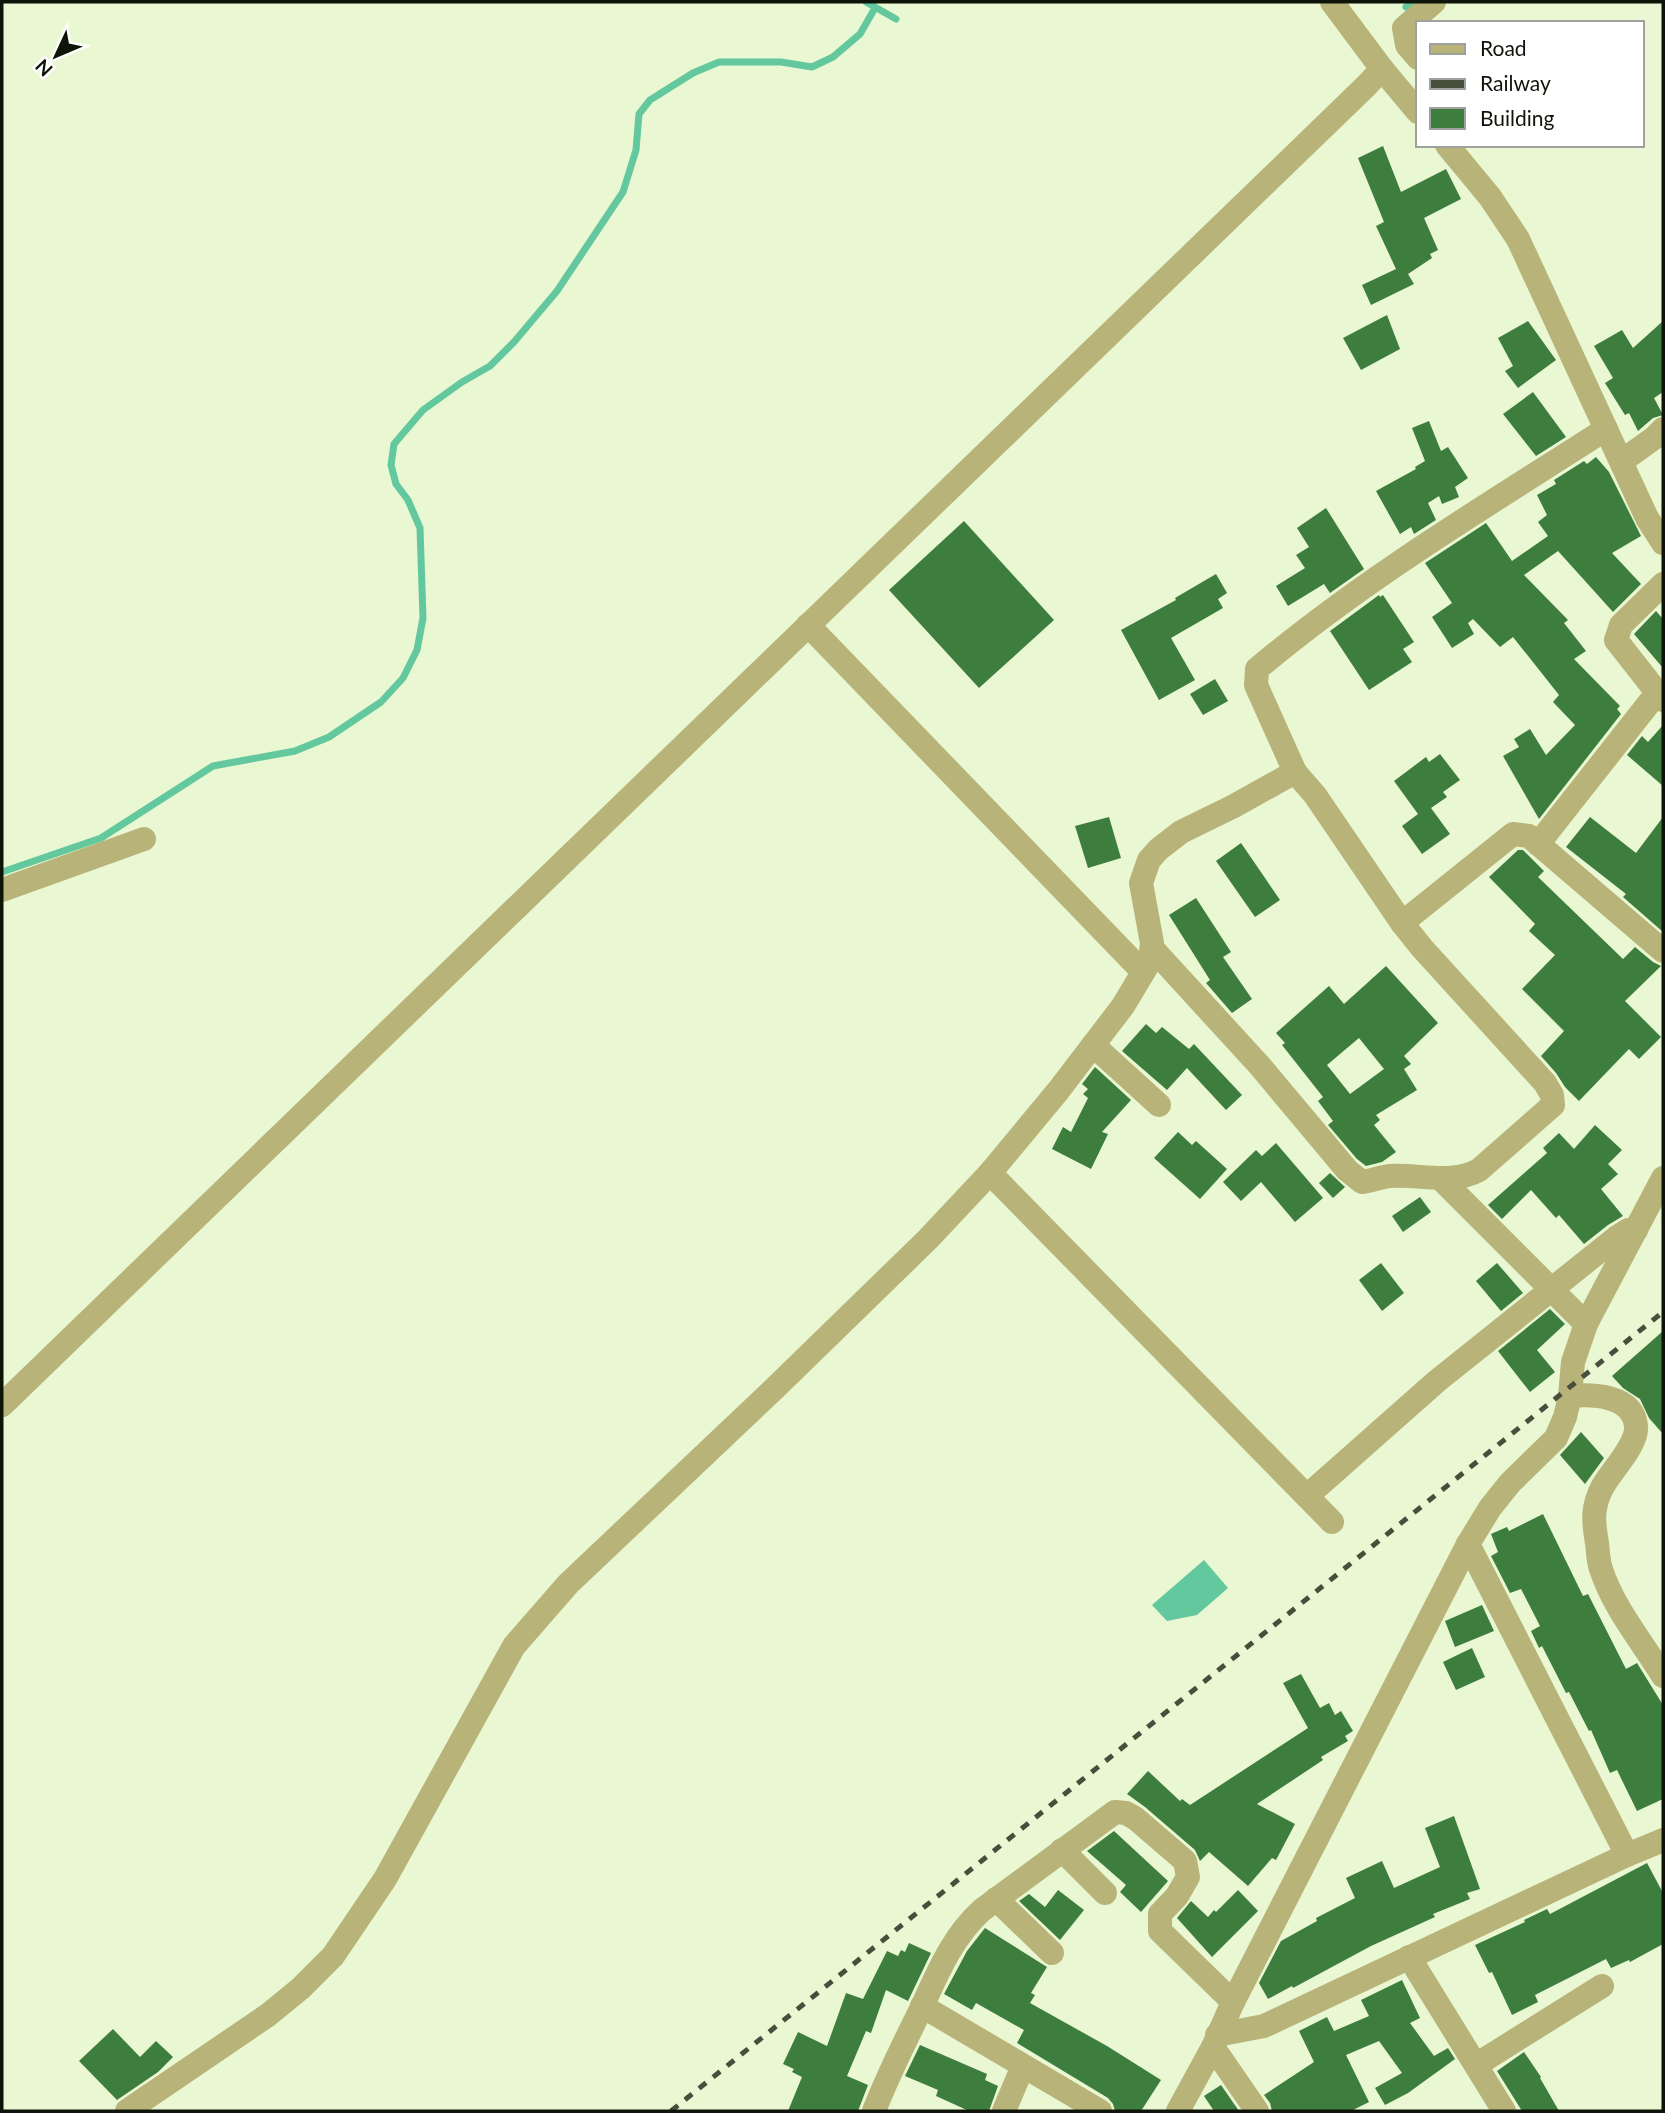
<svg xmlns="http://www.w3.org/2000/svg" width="1665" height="2113" font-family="Lato,sans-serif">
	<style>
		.water { fill: #63c89d }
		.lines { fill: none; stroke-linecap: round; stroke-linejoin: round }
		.stream { stroke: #63c89d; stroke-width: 7 }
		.building { fill: #3d7d3e; fill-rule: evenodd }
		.minor { stroke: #b8b479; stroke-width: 24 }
		.rail { stroke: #474f3c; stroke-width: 5; stroke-dasharray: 9 9; stroke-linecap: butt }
	</style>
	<rect width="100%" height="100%" fill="#e9f7d3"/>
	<polygon class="water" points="1204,1560 1228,1588 1197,1615 1167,1621 1152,1605"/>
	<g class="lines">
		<g class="stream">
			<polyline points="866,2 896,19"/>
			<polyline points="1406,7 1412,2"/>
			<polyline points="2,872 101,838 213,766 295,751 329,737 381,702 403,678 417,650 423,618 420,528 408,500 396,484 391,465 394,444 423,410 462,382 490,366 514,342 557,291 623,192 636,150 639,114 650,100 693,73 719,62 781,62 812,67 833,57 860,34 875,8"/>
		</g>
	</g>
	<g class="building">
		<polygon points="1383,146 1401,192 1446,169 1461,199 1424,218 1438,250 1430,254 1432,258 1408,274 1414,284 1371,305 1362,285 1396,269 1376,226 1384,222 1358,158"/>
		<polygon points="1387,315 1400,349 1361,370 1343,338"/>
		<polygon points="1528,321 1556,360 1518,388 1505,371 1513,366 1498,338"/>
		<polygon points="1663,321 1663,392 1654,398 1663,415 1653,418 1638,431 1629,413 1625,415 1605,383 1613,378 1594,346 1622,330 1633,348"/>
		<polygon points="1533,392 1566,437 1536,456 1503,414"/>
		<polygon points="1429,421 1441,451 1448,447 1468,478 1455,487 1459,497 1442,504 1439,496 1428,503 1436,520 1414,534 1411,527 1400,534 1376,491 1416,469 1415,467 1425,461 1412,428"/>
		<polygon points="1596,457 1609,472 1641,536 1612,553 1641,584 1613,612 1558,551 1524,575 1568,620 1564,623 1586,651 1574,659 1620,706 1617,709 1621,714 1539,819 1503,756 1519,747 1514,739 1530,729 1546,755 1575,725 1553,702 1559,695 1513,637 1500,647 1473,619 1468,623 1474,634 1452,648 1432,617 1452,603 1425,563 1486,523 1512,561 1548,536 1538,522 1547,515 1537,495 1556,484 1554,480 1584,461 1587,464"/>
		<polygon points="1326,508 1364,569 1330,593 1324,584 1288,606 1276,586 1305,568 1296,555 1309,547 1297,528"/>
		<polygon points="964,521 1054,620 979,688 889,590"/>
		<polygon points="1216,574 1227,593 1218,599 1223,608 1171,638 1195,680 1159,700 1121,630 1176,600 1175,598"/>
		<polygon points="1379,595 1380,597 1383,595 1414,642 1403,649 1412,662 1369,690 1330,631"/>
		<polygon points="1656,611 1663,619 1663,668 1634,634"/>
		<polygon points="1215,679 1228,701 1203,715 1190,694"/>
		<polygon points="1663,725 1663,786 1627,755 1642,736 1648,742"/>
		<polygon points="1440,754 1460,780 1443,792 1447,797 1431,808 1450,834 1422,854 1402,826 1418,814 1394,781 1426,757 1429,762"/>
		<polygon points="1109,817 1121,858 1088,868 1075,826"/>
		<polygon points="1590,817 1636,853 1663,817 1663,932 1623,897 1626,894 1566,847"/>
		<polygon points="1241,843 1280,900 1255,917 1216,861"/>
		<polygon points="1518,850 1523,850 1544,871 1538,877 1623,959 1635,947 1653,962 1661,966 1625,1001 1661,1037 1639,1059 1629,1049 1579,1101 1565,1087 1556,1073 1541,1056 1564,1031 1522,989 1555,955 1529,931 1535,924 1489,877"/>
		<polygon points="1196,898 1231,952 1223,957 1252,999 1232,1013 1206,983 1210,980 1169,915"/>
		<path d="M1386,966l52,57 -34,33 7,8 -7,5 13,21 -41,25 4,5 -6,5 22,27 -14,10 -16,4 -9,-7 -29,-34 5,-4 -15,-20 5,-4 -41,-52 3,-2 -9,-10 53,-47 15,18zM1359,1038l25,31 -34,25 -23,-29z"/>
		<polygon points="1146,1024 1156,1033 1162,1027 1189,1049 1194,1044 1242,1095 1226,1110 1187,1068 1167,1090 1122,1051"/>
		<polygon points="1095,1067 1131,1100 1102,1132 1108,1134 1091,1169 1052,1149 1063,1127 1071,1132 1088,1098 1083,1094 1088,1089 1082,1084"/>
		<polygon points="1595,1125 1622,1150 1608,1164 1618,1174 1601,1189 1623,1216 1608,1225 1584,1244 1559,1215 1556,1218 1531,1190 1502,1219 1488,1205 1547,1153 1543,1148 1559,1133 1574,1149"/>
		<polygon points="1178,1132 1192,1145 1196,1141 1227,1169 1200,1199 1154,1158"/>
		<polygon points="1276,1143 1323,1198 1295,1222 1261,1182 1241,1201 1223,1182 1256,1150 1262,1156"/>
		<polygon points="1330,1173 1345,1187 1333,1198 1319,1183"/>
		<polygon points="1420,1197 1431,1212 1403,1232 1392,1216"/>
		<polygon points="1381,1263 1404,1293 1382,1311 1359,1280"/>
		<polygon points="1497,1263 1523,1293 1501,1311 1476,1281"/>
		<polygon points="1550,1309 1565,1324 1537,1350 1555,1372 1530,1392 1498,1351"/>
		<polygon points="1663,1331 1663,1434 1649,1418 1640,1399 1623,1388 1612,1376"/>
		<polygon points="1581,1432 1604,1458 1585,1484 1560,1455"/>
		<polygon points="1543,1514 1583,1596 1588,1594 1626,1669 1637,1663 1663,1705 1663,1799 1637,1811 1617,1770 1610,1773 1591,1730 1589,1731 1569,1692 1566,1693 1542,1646 1539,1648 1531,1631 1540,1626 1521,1589 1510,1593 1491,1556 1498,1552 1491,1534 1507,1527 1509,1531"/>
		<polygon points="1482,1605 1494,1631 1455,1647 1445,1621"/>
		<polygon points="1472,1648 1485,1677 1456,1690 1443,1662"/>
		<polygon points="1301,1674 1320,1708 1329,1703 1335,1715 1341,1711 1353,1731 1345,1736 1348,1741 1321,1757 1323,1760 1257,1804 1295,1824 1276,1860 1272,1858 1248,1886 1209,1852 1200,1861 1195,1850 1145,1807 1127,1794 1148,1771 1180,1801 1182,1799 1190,1805 1308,1728 1283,1683"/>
		<polygon points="1454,1816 1480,1889 1467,1893 1470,1899 1433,1914 1435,1917 1371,1946 1293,1988 1292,1986 1268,1999 1259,1983 1281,1941 1317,1921 1316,1918 1355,1898 1346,1878 1382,1861 1394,1888 1440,1867 1425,1828"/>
		<polygon points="1114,1831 1168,1881 1141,1912 1120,1892 1126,1885 1087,1851"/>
		<polygon points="1647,1863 1663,1893 1663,1944 1630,1962 1629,1960 1611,1968 1606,1959 1535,1995 1538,2002 1512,2015 1492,1972 1489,1973 1475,1945 1525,1922 1524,1920 1547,1909 1550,1914"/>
		<polygon points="1058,1890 1084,1910 1060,1940 1019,1901 1029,1894 1045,1907"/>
		<polygon points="1238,1890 1258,1911 1212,1957 1177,1918 1191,1901 1208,1917 1214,1910 1216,1912"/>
		<polygon points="985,1928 1047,1967 1031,1993 1035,1995 1030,2003 1107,2046 1161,2080 1141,2111 1115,2111 1113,2104 1108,2098 1017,2043 1024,2030 976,2003 972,2010 944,1994 967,1951"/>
		<polygon points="909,1943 931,1953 908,2001 886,1990 871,2033 866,2031 847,2076 868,2085 858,2111 788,2111 802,2077 792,2072 794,2069 783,2064 798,2032 827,2046 846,1993 863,1999 887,1951 898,1956 901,1950 905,1952"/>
		<polygon points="1402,1980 1420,2018 1410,2023 1434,2056 1448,2048 1455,2059 1408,2093 1385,2105 1375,2088 1402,2073 1379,2041 1346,2055 1369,2102 1351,2111 1272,2111 1270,2103 1264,2095 1314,2062 1299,2031 1327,2017 1334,2031 1369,2016 1361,2000"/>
		<polygon points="113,2029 140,2057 156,2041 173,2057 158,2072 117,2100 79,2061"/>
		<polygon points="920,2045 987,2074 985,2080 998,2086 989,2111 969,2111 936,2096 938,2090 905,2076"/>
		<polygon points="1524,2052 1541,2077 1540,2078 1559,2111 1522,2111 1497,2071"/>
		<polygon points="1221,2085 1239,2111 1214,2111 1204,2096"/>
	</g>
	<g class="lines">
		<g class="minor">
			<polyline points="1332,2 1382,69 1418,112"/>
			<polyline points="1418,58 1407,45 1404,28 1434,2"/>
			<polyline points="1447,145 1490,197 1518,239 1647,518 1663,543"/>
			<polyline points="1622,461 1654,438 1663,429"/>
			<polyline points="1663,584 1621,625 1616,640 1663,700"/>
			<polyline points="808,625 1143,972"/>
			<polyline points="1538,844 1657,693"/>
			<polyline points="2,890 144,839"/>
			<polyline points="1402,923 1513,834 1529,836 1663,951"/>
			<path d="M1152,948l108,118 87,104 15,12c9,-1 18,-5 28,-6 30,-2 62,9 89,-6l74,-65 -1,-10 -7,-12 -123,-135 -20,-25 -87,-128 -20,-23"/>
			<polyline points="1093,1045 1159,1105"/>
			<polyline points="990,1173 1332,1522"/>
			<polyline points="1440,1178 1586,1324"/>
			<path d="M1570,1396c23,-2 63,-1 66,30 2,18 -24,44 -33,60 -11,20 -10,35 -6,57 1,8 1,18 4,26 12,38 41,73 62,107"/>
			<polyline points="2,1405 1366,86 1382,69"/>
			<polyline points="1307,1496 1437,1381 1617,1237 1628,1230 1636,1230"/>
			<polyline points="1468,1544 1627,1855"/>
			<polyline points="1062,1850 1105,1893"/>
			<polyline points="996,1899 1052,1953"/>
			<polyline points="1409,1957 1504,2111"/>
			<polyline points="922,2006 1100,2111"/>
			<polyline points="1217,2035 1264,2026 1627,1855 1663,1840"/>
			<polyline points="1213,2047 1257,2111"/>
			<polyline points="1476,2065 1602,1986"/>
			<path d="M127,2111l141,-96 33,-27 32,-32 52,-77 129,-233 54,-62 207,-196 153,-149 62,-66 68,-82 65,-85 27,-45 2,-18 -11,-60 8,-23 10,-11 22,-17 53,-26 61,-34 -39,-87 1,-16c108,-91 231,-164 349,-240"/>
			<path d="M874,2111c14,-36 31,-70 48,-104 16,-35 31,-71 60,-97l133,-98 11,1 9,5 50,43 3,16 -11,19 -17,18v17l73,71"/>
			<polyline points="1004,2111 1023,2066"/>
			<polyline points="1178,2111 1213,2047 1233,2002 1468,1544 1490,1508 1510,1483 1556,1438 1565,1417 1570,1396 1573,1362 1586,1324 1663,1178"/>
		</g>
		<polyline class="rail" points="671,2111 1663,1312"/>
	</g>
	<rect width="1665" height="2113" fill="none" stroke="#0f1408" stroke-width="7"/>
	<rect x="1416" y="21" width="228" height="126" fill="#ffffff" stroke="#9fa19c" stroke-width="2"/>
	<rect x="1430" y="44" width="35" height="10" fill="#b8b479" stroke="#9fa19c" stroke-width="2"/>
	<text x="1480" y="56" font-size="21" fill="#0f1408">Road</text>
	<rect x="1430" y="79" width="35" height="10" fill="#474f3c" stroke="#9fa19c" stroke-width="2"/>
	<text x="1480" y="91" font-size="21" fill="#0f1408">Railway</text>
	<rect x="1430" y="108" width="35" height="21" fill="#3d7d3e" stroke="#9fa19c" stroke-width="2"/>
	<text x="1480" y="126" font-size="21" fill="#0f1408">Building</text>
	<g transform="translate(56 56) rotate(226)" stroke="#ffffff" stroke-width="5" paint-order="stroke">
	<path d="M0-5L12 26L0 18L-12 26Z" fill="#0f1408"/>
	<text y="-10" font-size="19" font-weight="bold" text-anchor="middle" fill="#0f1408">N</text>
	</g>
</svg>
